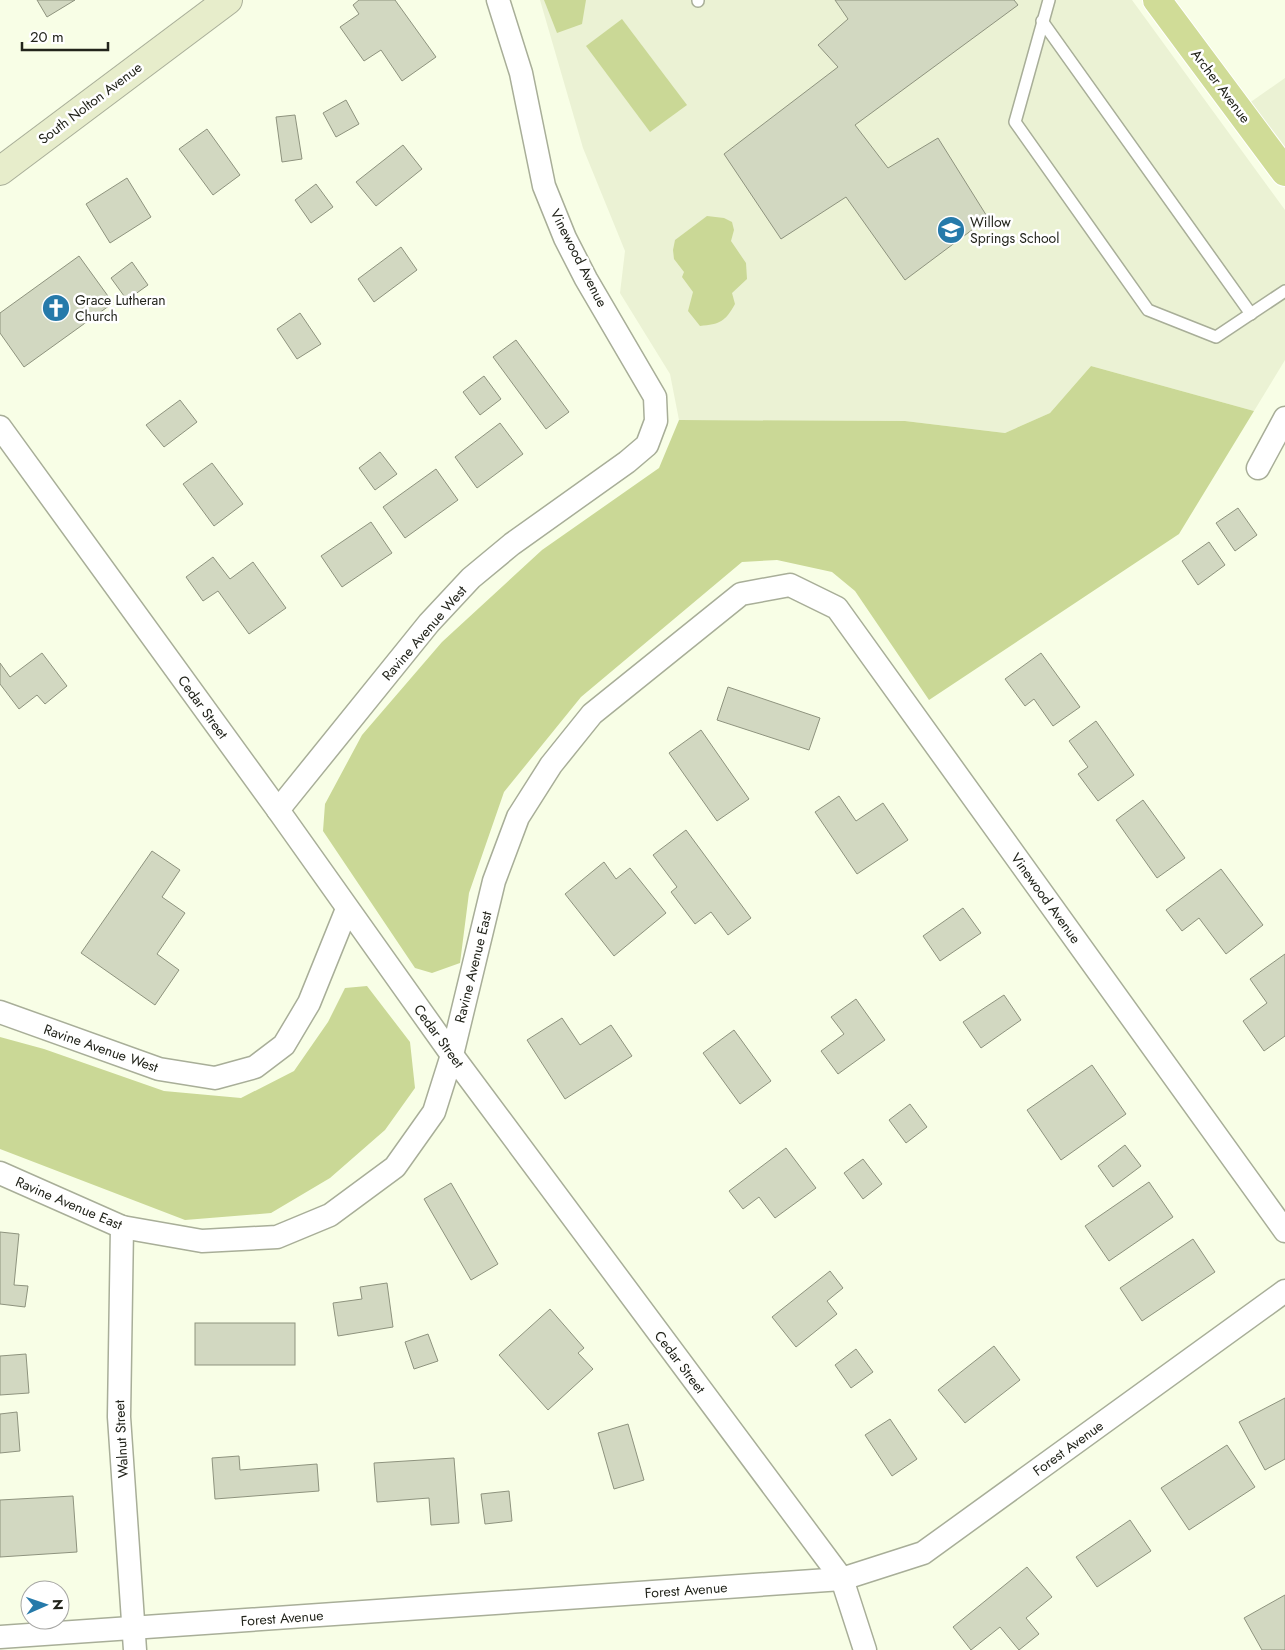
<svg xmlns="http://www.w3.org/2000/svg" width="1285" height="1650" font-family="Jost,sans-serif">
	<style>
		.built { fill: #ebf2d4 }
		.green { fill: #cad896 }
		.building { fill: #d2d8c1; stroke: #8e937e }
		.lines { fill: none; stroke-linecap: round; stroke-linejoin: round }
		.lane-casing { stroke: #a8ae98; stroke-width: 14 }
		.street-casing { stroke: #a8ae98; stroke-width: 25 }
		.secondary-casing { stroke: #a8ae98; stroke-width: 30 }
		.primary-casing { stroke: #fff; stroke-width: 30 }
		.lane { stroke: #fff; stroke-width: 11 }
		.street { stroke: #fff; stroke-width: 22 }
		.secondary { stroke: #e7edcb; stroke-width: 28 }
		.primary { stroke: #d0dc97; stroke-width: 28 }
		.labels { text-anchor: middle; dominant-baseline: central; stroke-width: 5; stroke-linejoin: round; paint-order: stroke }
		.street-label { font-size: 14px; fill: #22241b; stroke: #fff }
		.poi-label { font-size: 14px; fill: #22241b; stroke: #fff; text-anchor: start }
	</style>
	<rect width="100%" height="100%" fill="#f8fee6"/>
	<g class="built">
		<polygon points="540,0 1132,0 1285,210 1285,360 1254,411 1091,366 1050,413 1005,433 905,421 679,420 670,374 620,293 625,251 583,148"/>
		<polygon points="1285,78 1285,160 1245,106"/>
	</g>
	<g class="green">
		<polygon points="544,0 586,0 582,24 557,33"/>
		<polygon points="622,19 687,105 650,132 586,46"/>
		<path d="M707,216l17,2 8,4 2,8 -3,11 15,22 1,16 -15,14 3,11c-10,18 -15,20 -35,22l-12,-15 5,-19 -11,-15 2,-5 -10,-13 -1,-9 2,-10z"/>
		<polygon points="1091,366 1254,411 1179,534 929,700 855,591 832,572 777,560 742,562 581,697 504,792 469,893 460,963 432,973 415,968 323,831 325,804 362,735 442,642 542,550 659,468 679,420 905,421 1005,433 1050,413"/>
		<polygon points="367,986 410,1042 415,1088 385,1130 330,1178 271,1213 185,1220 0,1149 0,1037 44,1049 164,1091 241,1098 294,1071 328,1022 345,988"/>
	</g>
	<g class="building">
		<polygon points="37,0 75,0 47,17"/>
		<polygon points="359,0 395,0 436,57 402,81 381,50 364,61 340,27 359,14 353,5"/>
		<polygon points="835,0 1014,0 1018,5 855,125 888,168 938,138 988,218 905,280 846,197 781,239 724,154 838,67 818,45 848,19"/>
		<polygon points="346,100 359,124 336,137 323,113"/>
		<polygon points="295,115 302,159 282,162 276,117"/>
		<polygon points="207,129 240,175 213,195 179,149"/>
		<polygon points="403,145 422,169 376,206 356,182"/>
		<polygon points="127,178 151,217 110,243 86,204"/>
		<polygon points="316,184 333,207 311,223 295,200"/>
		<polygon points="401,247 417,270 374,302 358,279"/>
		<polygon points="79,256 113,303 24,367 0,333 0,313"/>
		<polygon points="132,262 148,285 127,300 111,278"/>
		<polygon points="300,313 321,344 297,359 277,329"/>
		<polygon points="516,340 569,412 546,429 493,357"/>
		<polygon points="484,376 501,399 480,415 463,392"/>
		<polygon points="180,400 197,422 164,447 146,425"/>
		<polygon points="500,423 523,454 477,488 455,457"/>
		<polygon points="380,452 397,474 375,490 359,468"/>
		<polygon points="212,463 243,504 214,526 183,484"/>
		<polygon points="436,469 458,500 405,538 383,507"/>
		<polygon points="1238,508 1257,535 1235,551 1216,523"/>
		<polygon points="371,522 392,553 342,587 321,556"/>
		<polygon points="1209,542 1225,565 1198,585 1182,561"/>
		<polygon points="213,557 230,579 253,562 286,608 249,634 218,591 203,601 186,577"/>
		<polygon points="42,653 67,686 45,704 37,695 19,709 0,684 0,663 10,677"/>
		<polygon points="1041,653 1080,707 1053,726 1034,699 1025,706 1005,679"/>
		<polygon points="728,687 820,718 809,750 717,720"/>
		<polygon points="1096,721 1134,775 1098,801 1078,774 1088,767 1069,741"/>
		<polygon points="701,730 749,799 717,821 669,753"/>
		<polygon points="839,796 856,821 883,803 908,840 857,874 815,812"/>
		<polygon points="1143,800 1185,858 1157,878 1116,820"/>
		<polygon points="686,830 751,918 728,935 711,912 695,924 671,892 677,887 653,855"/>
		<polygon points="152,851 180,870 162,897 185,913 157,954 179,970 155,1005 81,953"/>
		<polygon points="604,862 616,879 630,868 666,913 614,956 565,894"/>
		<polygon points="1221,869 1263,925 1226,954 1199,918 1182,931 1166,910"/>
		<polygon points="963,908 981,933 940,961 923,936"/>
		<polygon points="1285,954 1285,1036 1264,1051 1243,1021 1267,1003 1250,979"/>
		<polygon points="1004,995 1021,1020 981,1048 963,1022"/>
		<polygon points="856,999 885,1040 838,1074 821,1051 844,1034 831,1017"/>
		<polygon points="562,1018 580,1045 611,1025 632,1056 565,1099 527,1040"/>
		<polygon points="734,1030 771,1081 740,1104 703,1053"/>
		<polygon points="1092,1065 1126,1114 1061,1160 1027,1110"/>
		<polygon points="910,1104 927,1127 906,1143 889,1120"/>
		<polygon points="1125,1145 1141,1166 1113,1187 1098,1166"/>
		<polygon points="786,1148 816,1188 775,1218 759,1197 743,1209 729,1191"/>
		<polygon points="863,1159 882,1184 863,1199 844,1173"/>
		<polygon points="1149,1182 1173,1217 1109,1261 1085,1226"/>
		<polygon points="451,1183 498,1264 471,1280 424,1199"/>
		<polygon points="0,1232 19,1234 14,1285 28,1286 25,1307 0,1304"/>
		<polygon points="1193,1239 1215,1272 1142,1321 1120,1288"/>
		<polygon points="830,1271 843,1288 827,1301 837,1314 796,1347 772,1317"/>
		<polygon points="387,1283 393,1327 338,1336 333,1303 362,1299 360,1287"/>
		<polygon points="550,1309 584,1348 578,1353 593,1369 548,1410 499,1355"/>
		<rect x="195" y="1323" width="100" height="42"/>
		<polygon points="428,1334 438,1361 414,1369 405,1342"/>
		<polygon points="994,1346 1020,1380 965,1423 938,1390"/>
		<polygon points="856,1349 873,1372 851,1388 835,1365"/>
		<polygon points="26,1354 29,1393 0,1395 0,1356"/>
		<polygon points="1285,1398 1285,1459 1265,1470 1239,1422"/>
		<polygon points="17,1412 20,1451 0,1453 0,1414"/>
		<polygon points="890,1419 917,1459 892,1476 865,1435"/>
		<polygon points="628,1424 644,1480 614,1489 598,1433"/>
		<polygon points="1227,1445 1255,1487 1189,1530 1161,1488"/>
		<polygon points="239,1456 240,1470 317,1464 319,1491 215,1499 212,1458"/>
		<polygon points="454,1458 459,1523 431,1525 429,1498 377,1502 374,1463"/>
		<polygon points="509,1491 512,1521 485,1524 481,1494"/>
		<polygon points="73,1496 77,1552 0,1557 0,1500"/>
		<polygon points="1130,1520 1151,1551 1097,1587 1076,1557"/>
		<polygon points="1027,1567 1052,1597 1026,1618 1039,1634 1019,1650 1000,1627 971,1650 953,1627"/>
		<polygon points="1285,1595 1285,1650 1262,1650 1244,1618"/>
	</g>
	<g class="lines">
		<defs>
			<g id="lane">
				<polyline points="698,0 698,1"/>
				<polyline points="1049,0 1015,122 1148,310 1216,337 1285,291"/>
				<polyline points="1042,21 1251,314"/>
			</g>
			<g id="street">
				<polyline points="0,427 278,810 452,1055 842,1579 865,1650"/>
				<polyline points="1258,468 1285,418"/>
				<polyline points="278,810 429,623 471,578 512,544 627,462 647,445 656,421 655,397 586,279 565,238 544,186 521,73 498,0"/>
				<polyline points="0,1012 159,1069 215,1078 255,1067 284,1045 309,1003 347,909"/>
				<polyline points="0,1173 122,1227 202,1241 277,1237 330,1215 395,1167 434,1112 452,1055 494,881 518,817 551,765 592,714 741,594 790,585 837,608 1285,1231"/>
				<polyline points="122,1227 119,1417 135,1650"/>
				<polyline points="0,1637 842,1579 923,1553 1285,1291"/>
			</g>
			<polyline id="secondary" points="0,171 228,0"/>
			<polyline id="primary" points="1157,0 1285,172"/>
		</defs>
		<use href="#lane" class="lane-casing"/>
		<use href="#street" class="street-casing"/>
		<use href="#secondary" class="secondary-casing"/>
		<use href="#primary" class="primary-casing"/>
		<use href="#lane" class="lane"/>
		<use href="#street" class="street"/>
		<use href="#secondary" class="secondary"/>
		<use href="#primary" class="primary"/>
	</g>
	<defs>
		<symbol id="school-disc" viewBox="-11 -11 22 22"><circle r="9.5" fill="#267aaa" stroke="#fff"/><path d="M0-5L7-2L0 1L-7-2ZM-4 1L0 2.5L4 1V4Q0 6-4 4Z" fill="#fff"/></symbol>
		<symbol id="church-disc" viewBox="-11 -11 22 22"><circle r="9.5" fill="#267aaa" stroke="#fff"/><path d="M-1.2-6h2.4v3.5h3.3v2.4h-3.3V6h-2.4V-.1h-3.3v-2.4h3.3Z" fill="#fff"/></symbol>
	</defs>
	<g fill-rule="evenodd">
		<use href="#school-disc" x="935" y="214" width="32" height="32"/>
		<use href="#church-disc" x="40" y="292" width="32" height="32"/>
	</g>
	<g class="labels">
		<g class="street-label">
			<text transform="translate(1221 86) rotate(53)">Archer Avenue</text>
			<text transform="translate(90 103) rotate(-37)">South Nolton Avenue</text>
			<text transform="translate(579 258) rotate(63)">Vinewood Avenue</text>
			<text transform="translate(424 633) rotate(-49)">Ravine Avenue West</text>
			<text transform="translate(203 707) rotate(54)">Cedar Street</text>
			<text transform="translate(1046 898) rotate(54)">Vinewood Avenue</text>
			<text transform="translate(473 967) rotate(-76)">Ravine Avenue East</text>
			<text transform="translate(439 1036) rotate(54)">Cedar Street</text>
			<text transform="translate(101 1048) rotate(19)">Ravine Avenue West</text>
			<text transform="translate(69 1203) rotate(23)">Ravine Avenue East</text>
			<text transform="translate(680 1362) rotate(53)">Cedar Street</text>
			<text transform="translate(121 1439) rotate(-93)">Walnut Street</text>
			<text transform="translate(1068 1448) rotate(-36)">Forest Avenue</text>
			<text transform="translate(686 1590) rotate(-4)">Forest Avenue</text>
			<text transform="translate(282 1618) rotate(-4)">Forest Avenue</text>
		</g>
		<g class="poi-label">
			<text x="970" y="222">Willow<tspan x="970" dy="16">Springs School</tspan></text>
			<text x="75" y="300">Grace Lutheran<tspan x="75" dy="16">Church</tspan></text>
		</g>
	</g>
	<g transform="translate(45 1605) rotate(88)"><circle r="24" fill="#ffffff" stroke="#a7a7a4"/>
	<path d="M0-4L9 19L0 12L-9 19Z" fill="#267aaa"/>
	<text y="-8" font-size="14" font-weight="bold" text-anchor="middle" fill="#22241b">N</text>
	</g>
	<path d="M22 42v8h86v-8" fill="none" stroke="#22241b" stroke-width="2.5"/>
	<text x="30" y="42" font-size="15" fill="#22241b" stroke="#ffffff" stroke-width="4" paint-order="stroke">20 m</text>
</svg>
